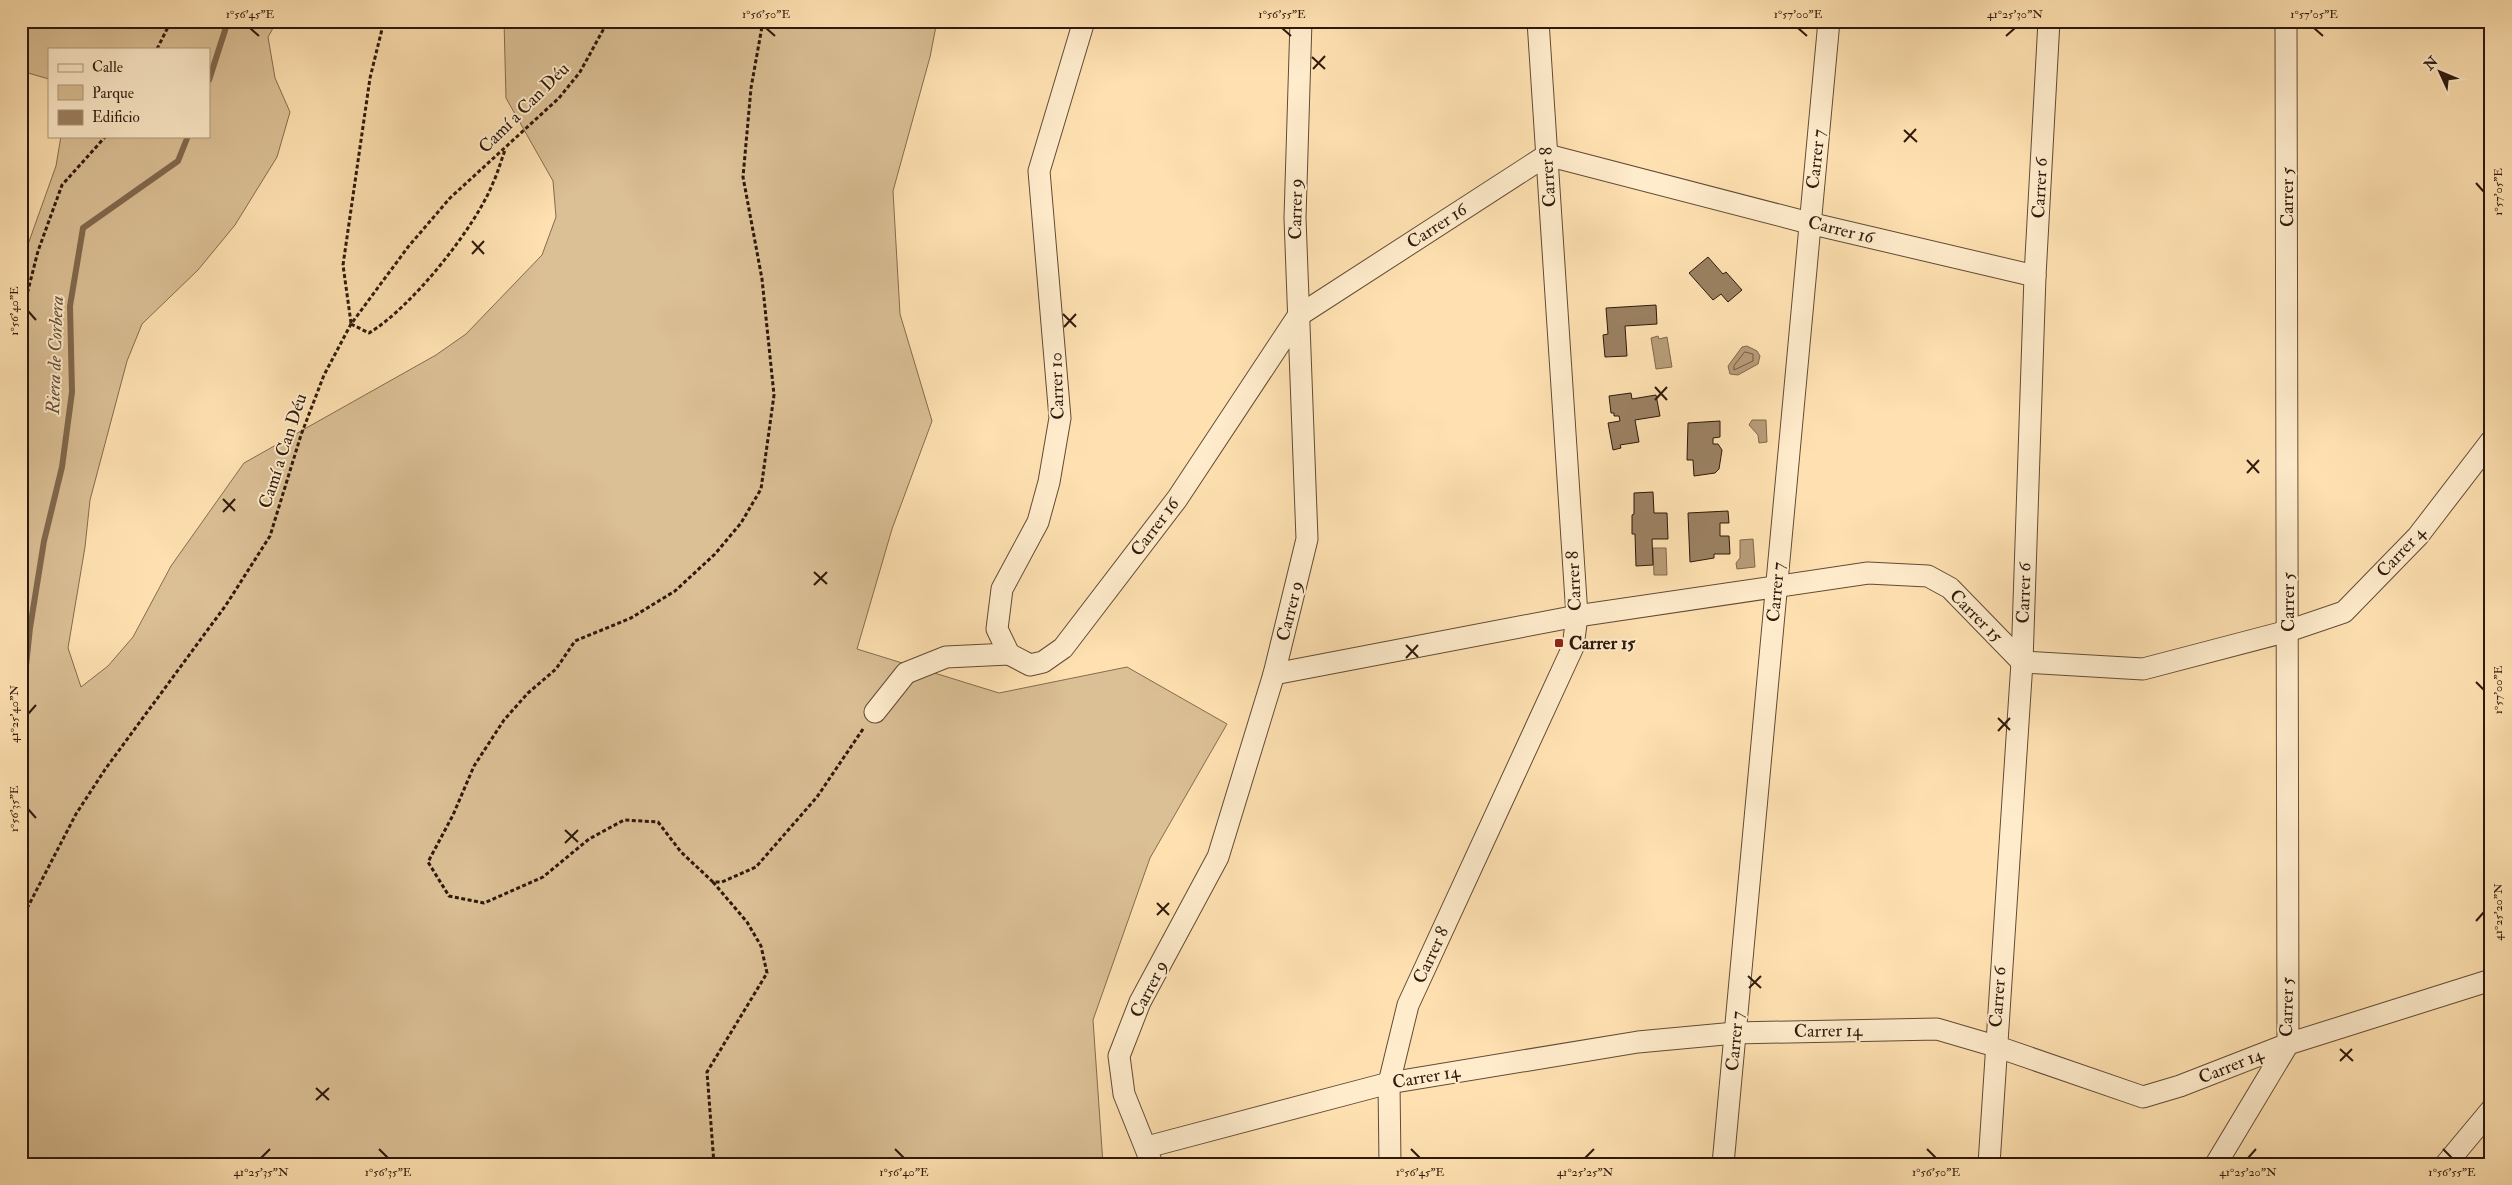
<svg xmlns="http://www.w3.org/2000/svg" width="2512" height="1185" font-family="'IM FELL Double Pica',serif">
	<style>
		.green { fill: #dbbf95; stroke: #846c50 }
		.water { fill: #b89d79; stroke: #81684d }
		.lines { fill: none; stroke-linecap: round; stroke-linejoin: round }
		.shore { stroke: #735b42; stroke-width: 1 }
		.stream { stroke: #81684d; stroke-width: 6 }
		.building { fill: #9b8162; stroke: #2e190c }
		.minor-casing { stroke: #624b35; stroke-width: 23 }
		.path { stroke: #2e190c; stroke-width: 3; stroke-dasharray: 4 2.5; stroke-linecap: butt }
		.minor { stroke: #ffeccc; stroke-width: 21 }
		.ticks { fill: none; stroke: #2e190c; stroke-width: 2 }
		.poi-dot { fill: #8f2418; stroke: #ffeccc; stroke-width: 2 }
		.labels { text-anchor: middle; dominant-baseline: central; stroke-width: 4; stroke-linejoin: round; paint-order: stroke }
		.street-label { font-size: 18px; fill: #2e190c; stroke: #ffeccc }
		.poi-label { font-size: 18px; font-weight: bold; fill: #2e190c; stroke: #ffeccc; text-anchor: start }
		.water-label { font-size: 19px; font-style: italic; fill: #654e38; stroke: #ffeccc }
		.neatline { fill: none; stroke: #2e190c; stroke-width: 2 }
		.ticks-label { font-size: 12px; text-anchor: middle; fill: #2e190c }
	</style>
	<rect width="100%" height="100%" fill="#ffe1b1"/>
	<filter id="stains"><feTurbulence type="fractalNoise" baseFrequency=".004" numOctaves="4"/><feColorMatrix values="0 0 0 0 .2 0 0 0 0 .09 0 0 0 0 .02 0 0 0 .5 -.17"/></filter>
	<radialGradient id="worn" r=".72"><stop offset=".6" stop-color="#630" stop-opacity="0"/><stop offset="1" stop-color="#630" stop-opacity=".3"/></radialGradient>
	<polygon class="green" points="21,21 277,21 268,37 275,78 290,112 277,157 235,225 198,270 142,324 127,361 90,500 85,547 68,648 81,687 108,666 133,637 171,566 244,463 436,355 466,334 542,255 556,217 553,181 506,98 504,21 937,21 930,57 893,191 900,314 932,421 892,529 857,649 999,693 1127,667 1227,724 1150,858 1093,1020 1103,1164 21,1164 21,264 56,166 61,136 209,136 209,49 49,49 49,79 21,71"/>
	<g class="water">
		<polygon points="1658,336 1659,339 1667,337 1672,367 1656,369 1651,338"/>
		<polygon points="1747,346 1757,351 1760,356 1758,364 1738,375 1730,374 1728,366 1742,347"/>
		<polygon points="1752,420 1766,420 1767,442 1759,443 1758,435 1749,425"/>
		<polygon points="1753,539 1755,567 1737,569 1736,563 1740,558 1740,540"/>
		<polygon points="1653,548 1666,548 1667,575 1654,575"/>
	</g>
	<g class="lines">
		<polygon class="shore" points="1745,352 1753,354 1753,361 1734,370 1734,366"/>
		<g class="stream">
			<polyline points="209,80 228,21"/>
			<polyline points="21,713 30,628 44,541 62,467 72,392 70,306 83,228 178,161 188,136"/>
		</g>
	</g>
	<g class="building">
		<polygon points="1708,257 1723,274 1726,272 1742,290 1728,302 1721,294 1713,300 1689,273"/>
		<polygon points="1656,305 1657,324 1625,326 1627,356 1605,357 1603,335 1608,334 1606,308"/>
		<polygon points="1631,393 1632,399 1656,395 1660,416 1635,420 1639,442 1620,445 1621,448 1613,450 1608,423 1620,421 1619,416 1614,416 1614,413 1611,413 1609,396"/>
		<polygon points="1720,421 1720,437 1713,438 1713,444 1718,444 1722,450 1719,469 1715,473 1694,476 1693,460 1687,460 1688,423"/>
		<polygon points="1653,492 1654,513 1667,513 1668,539 1652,539 1653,565 1636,566 1635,534 1632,534 1632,515 1634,514 1634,493"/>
		<polygon points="1728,511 1729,523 1720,523 1720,536 1729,536 1730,554 1714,554 1714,558 1690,562 1688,513"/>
	</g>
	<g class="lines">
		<defs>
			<g id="minor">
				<polyline points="1009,654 1030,665 1043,662 1063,648 1177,499 1298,316 1547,155 1809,223 2035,276"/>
				<polyline points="1009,654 997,629 1002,589 1038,522 1049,482 1060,418 1039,171 1084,21"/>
				<polyline points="1274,674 1577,616 1868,573 1928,576 1950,588 2022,662 2143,669 2288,631 2344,612 2418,536 2491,441"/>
				<polyline points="875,712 906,673 946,657 1009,654"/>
				<polyline points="1147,1147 1389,1083 1638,1042 1735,1033 1937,1029 1995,1046 2143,1097 2180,1086 2288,1044 2491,980"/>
				<polyline points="1152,1164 1124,1094 1119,1056 1140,1002 1218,857 1274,674 1307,539 1295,218 1301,21"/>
				<polyline points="1390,1164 1389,1083 1408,1005 1573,647 1577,616 1538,21"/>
				<polyline points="1723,1164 1829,21"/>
				<polyline points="1989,1164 2022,662 2035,276 2049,21"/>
				<polyline points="2216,1164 2288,1044 2286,21"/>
				<polyline points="2446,1164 2491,1110"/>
			</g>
		</defs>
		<use href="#minor" class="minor-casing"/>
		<g class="path">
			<polyline points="763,21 751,88 743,177 762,279 774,395 761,489 741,523 715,554 675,591 631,618 575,641 556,669 528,693 504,720 474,766 453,815 428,862 449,896 484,903 543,877 589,839 624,820 658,822 681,852 713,882 722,882 756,867 817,797 863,729"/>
			<polyline points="157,49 171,21"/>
			<polyline points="21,318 38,251 62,185 106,136"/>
			<polyline points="351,323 343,265 370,78 384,21"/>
			<path d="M351,324l18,9c42,-25 106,-105 124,-150 5,-11 8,-22 12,-33"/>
			<polyline points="713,882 747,922 761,946 767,973 707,1072 714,1164"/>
			<polyline points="21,920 76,814 106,768 226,605 270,536 301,435 324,375 351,324 408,247 450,198 559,98 580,72 608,21"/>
		</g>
		<use href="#minor" class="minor"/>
	</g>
	<path class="ticks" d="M250,28l9,8M766,28l9,8M1282,28l9,8M1798,28l9,8M2314,28l9,8M2006,36l9,-8M1312,57l13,12M1313,69l12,-13M1904,130l13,12M1904,142l12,-13M2476,183l8,9M472,241l12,13M472,254l12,-13M28,311l8,9M1063,314l13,13M1064,327l12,-13M1655,387l12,13M1655,400l12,-13M2247,460l12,13M2247,473l12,-13M223,499l12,12M223,512l12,-13M814,572l13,12M814,585l13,-13M1406,645l12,12M1406,658l12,-13M2476,682l8,8M28,714l8,-9M1998,718l12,12M1998,731l12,-13M28,809l8,9M565,830l13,12M565,843l13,-13M1157,903l12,12M1157,915l12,-12M2476,921l8,-9M1748,976l13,12M1749,988l12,-12M2340,1049l13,12M2340,1061l12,-12M316,1088l13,12M316,1100l13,-12M379,1149l9,9M895,1149l9,9M1411,1149l9,9M1927,1149l9,9M2443,1149l9,9M261,1158l9,-9M1585,1158l9,-9M2248,1158l8,-9"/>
	<rect class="poi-dot" x="1554" y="638" width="10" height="10" rx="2.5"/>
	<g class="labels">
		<g class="street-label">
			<text transform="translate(524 108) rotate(-45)">Camí a Can Déu</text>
			<text transform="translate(1816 159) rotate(-84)">Carrer 7</text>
			<text transform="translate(1548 177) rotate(-94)">Carrer 8</text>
			<text transform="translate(2040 188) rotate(-87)">Carrer 6</text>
			<text transform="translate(2287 197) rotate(-90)">Carrer 5</text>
			<text transform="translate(1296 209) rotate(-89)">Carrer 9</text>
			<text transform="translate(1437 226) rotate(-33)">Carrer 16</text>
			<text transform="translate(1841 230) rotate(14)">Carrer 16</text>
			<text transform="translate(1057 386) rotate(-92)">Carrer 10</text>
			<text transform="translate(283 451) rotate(-72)">Camí a Can Déu</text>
			<text transform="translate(1155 527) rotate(-53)">Carrer 16</text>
			<text transform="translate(2401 552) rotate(-47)">Carrer 4</text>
			<text transform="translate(1574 581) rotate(-93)">Carrer 8</text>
			<text transform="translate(1776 592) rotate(-85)">Carrer 7</text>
			<text transform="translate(2024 593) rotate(-88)">Carrer 6</text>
			<text transform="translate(2288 602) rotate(-90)">Carrer 5</text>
			<text transform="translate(1290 611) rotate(-76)">Carrer 9</text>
			<text transform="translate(1976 616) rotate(45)">Carrer 15</text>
			<text transform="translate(1431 955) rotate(-65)">Carrer 8</text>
			<text transform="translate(1149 989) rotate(-63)">Carrer 9</text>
			<text transform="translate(1998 997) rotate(-86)">Carrer 6</text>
			<text transform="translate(2287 1007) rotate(-89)">Carrer 5</text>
			<text transform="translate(1828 1031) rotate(-1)">Carrer 14</text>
			<text transform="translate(1735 1041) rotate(-85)">Carrer 7</text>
			<text transform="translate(2231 1066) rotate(-22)">Carrer 14</text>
			<text transform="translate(1426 1077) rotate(-10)">Carrer 14</text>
		</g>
		<g class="poi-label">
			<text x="1569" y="643">Carrer 15</text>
		</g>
		<g class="water-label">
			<text transform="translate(55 355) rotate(-88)">Riera de Corbera</text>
		</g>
	</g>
	<rect width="2512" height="1185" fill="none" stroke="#ffe1b1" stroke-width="55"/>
	<rect x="48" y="48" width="162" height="90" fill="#ffeccc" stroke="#ab987f"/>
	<rect x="58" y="64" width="25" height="8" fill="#ffeccc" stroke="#ab987f"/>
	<text x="92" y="72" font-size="15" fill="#2e190c">Calle</text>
	<rect x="58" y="85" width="25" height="15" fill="#dbbf95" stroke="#ab987f"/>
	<text x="92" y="98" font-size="15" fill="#2e190c">Parque</text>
	<rect x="58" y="110" width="25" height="15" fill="#9b8162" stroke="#ab987f"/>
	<text x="92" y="122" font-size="15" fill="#2e190c">Edificio</text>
	<g transform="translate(2440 72) rotate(314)" stroke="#ffeccc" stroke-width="4" paint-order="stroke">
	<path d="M0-4L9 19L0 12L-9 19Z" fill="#2e190c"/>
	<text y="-8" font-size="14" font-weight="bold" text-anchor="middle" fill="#2e190c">N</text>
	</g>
	<rect x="28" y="28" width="2456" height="1130" class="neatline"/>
	<g class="ticks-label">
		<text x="250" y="18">1°56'45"E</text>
		<text x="766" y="18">1°56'50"E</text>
		<text x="1282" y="18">1°56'55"E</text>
		<text x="1798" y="18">1°57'00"E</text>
		<text x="2015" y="18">41°25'30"N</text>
		<text x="2314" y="18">1°57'05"E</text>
		<text transform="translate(2498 192) rotate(-90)" y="4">1°57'05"E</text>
		<text transform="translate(14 311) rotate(-90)" y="4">1°56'40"E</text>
		<text transform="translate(2498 690) rotate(-90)" y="4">1°57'00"E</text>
		<text transform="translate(14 714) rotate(-90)" y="4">41°25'40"N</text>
		<text transform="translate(14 809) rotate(-90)" y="4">1°56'35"E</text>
		<text transform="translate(2498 912) rotate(-90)" y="4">41°25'20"N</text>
		<text x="261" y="1176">41°25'35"N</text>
		<text x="388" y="1176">1°56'35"E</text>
		<text x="904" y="1176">1°56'40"E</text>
		<text x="1420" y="1176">1°56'45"E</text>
		<text x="1585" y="1176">41°25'25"N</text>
		<text x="1936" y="1176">1°56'50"E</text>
		<text x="2248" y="1176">41°25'20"N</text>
		<text x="2452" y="1176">1°56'55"E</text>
	</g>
	<rect width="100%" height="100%" filter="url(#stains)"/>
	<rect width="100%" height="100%" fill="url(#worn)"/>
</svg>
